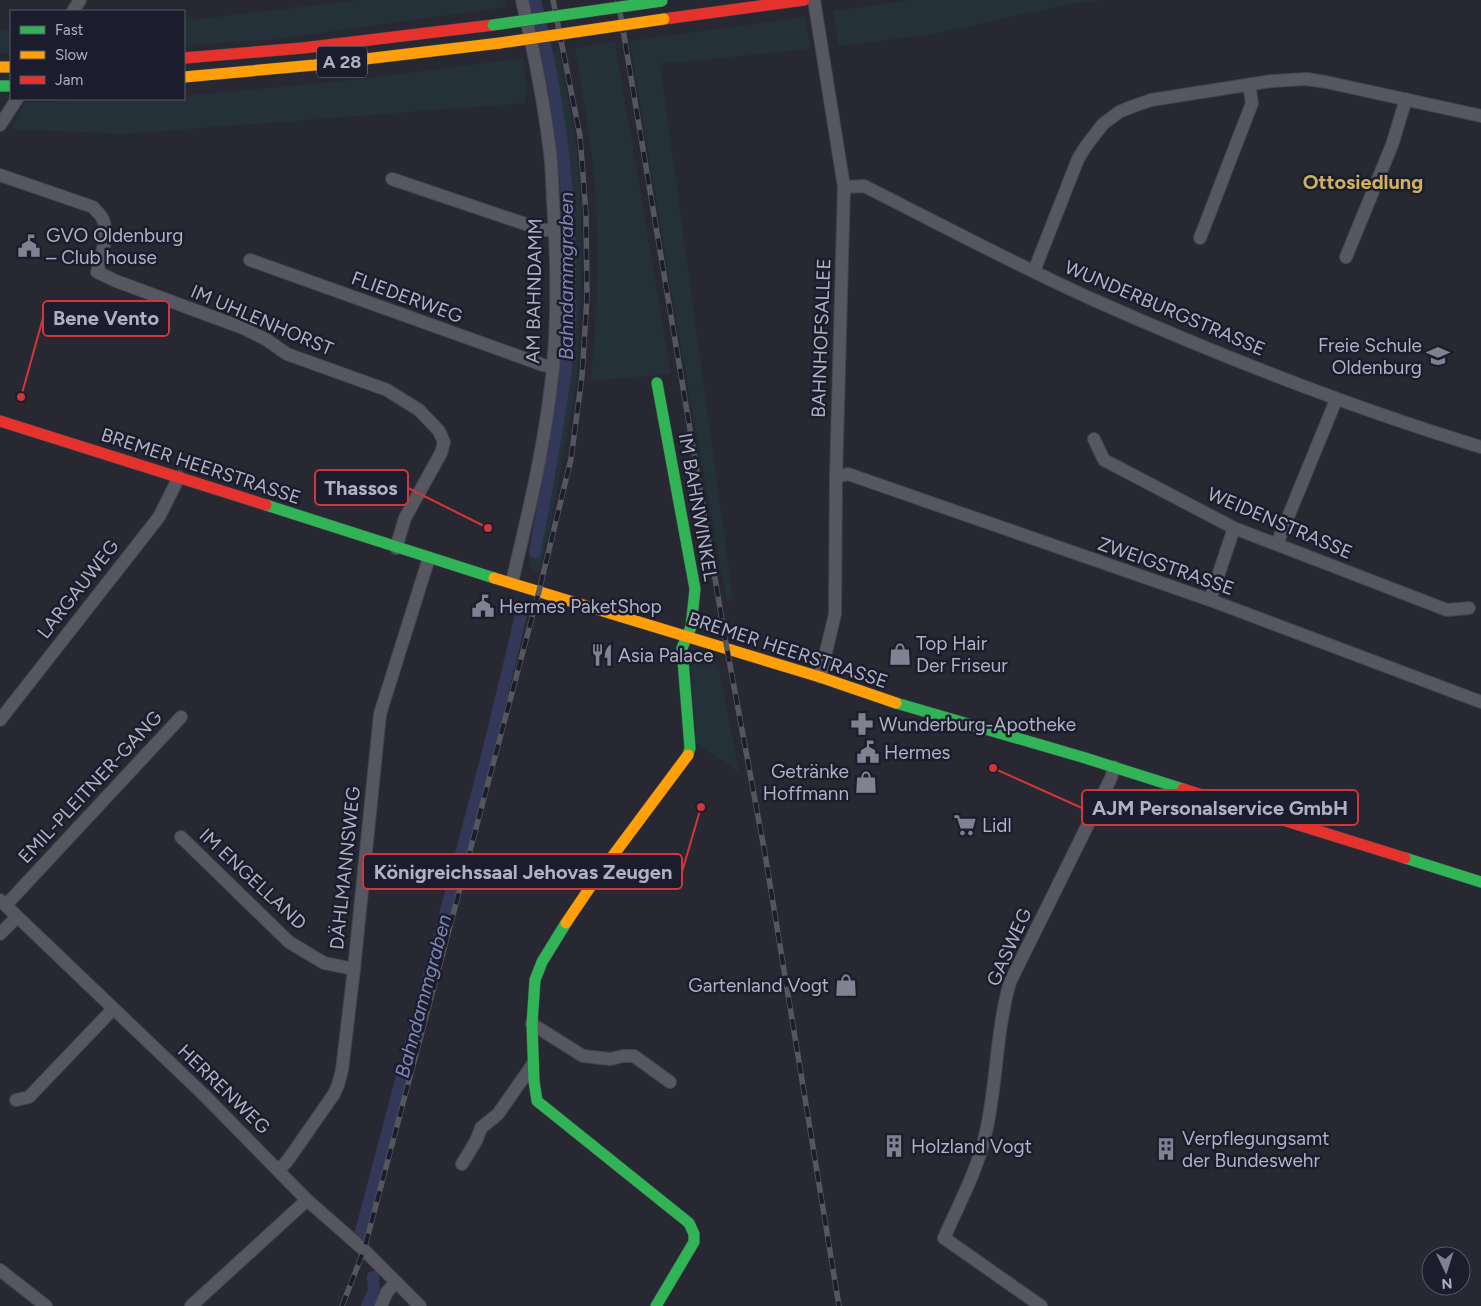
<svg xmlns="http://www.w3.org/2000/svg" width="1481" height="1306" font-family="Figtree,sans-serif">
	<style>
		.green { fill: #253139 }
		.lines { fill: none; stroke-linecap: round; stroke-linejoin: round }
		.canal { stroke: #333858; stroke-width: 12 }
		.street-casing { stroke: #43444c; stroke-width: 14 }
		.fast-casing { stroke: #43444c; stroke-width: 12 }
		.slow-casing { stroke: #43444c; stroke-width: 12 }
		.jam-casing { stroke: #43444c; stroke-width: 12 }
		.street { stroke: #565761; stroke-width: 12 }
		.fast { stroke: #30b455; stroke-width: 11 }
		.slow { stroke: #ff9f0a; stroke-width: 11 }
		.jam { stroke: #e5322d; stroke-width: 11 }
		.rail-casing { stroke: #55565e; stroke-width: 5.5 }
		.rail { stroke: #1b1d2d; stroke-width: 4; stroke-dasharray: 11; stroke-linecap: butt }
		.fast-bridge-casing { stroke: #43444e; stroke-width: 12; stroke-linecap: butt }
		.slow-bridge-casing { stroke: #43444e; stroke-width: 12; stroke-linecap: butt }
		.fast-bridge { stroke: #30b455; stroke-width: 11 }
		.slow-bridge { stroke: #ff9f0a; stroke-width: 11 }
		.labels { text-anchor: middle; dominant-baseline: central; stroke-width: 5; stroke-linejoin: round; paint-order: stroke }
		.shield { fill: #1b1d2d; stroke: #838597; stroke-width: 1 }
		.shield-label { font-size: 18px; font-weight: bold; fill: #b0b2c4 }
		.poi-label { font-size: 19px; fill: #b0b2c4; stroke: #1b1d2d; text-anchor: start }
		.street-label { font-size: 19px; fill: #b0b2c4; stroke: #1b1d2d }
		.neighbourhood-label { font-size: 20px; font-weight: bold; fill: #cfaf60; stroke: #1b1d2d }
		.water-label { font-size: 20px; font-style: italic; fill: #8087b0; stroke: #1b1d2d }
		.leader { fill: none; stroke: #d23638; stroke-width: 2 }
		.callout-dot { fill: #d23638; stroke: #1b1d2d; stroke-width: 2 }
		.callout { fill: #1b1d2d; stroke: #d23638; stroke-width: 2 }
		.callout-label { font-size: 20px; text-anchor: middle; font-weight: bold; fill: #b0b2c4 }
	</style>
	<rect width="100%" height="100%" fill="#272832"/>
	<g class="green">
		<polygon points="357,0 505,0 506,7 270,40 184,45 184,21"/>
		<polygon points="912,0 1102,0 1069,4 934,34 838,46 833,11"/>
		<polygon points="805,17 811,49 660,64 733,600 727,601 673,303 630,41"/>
		<polygon points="0,30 11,31 11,53 0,53"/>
		<path d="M615,42l56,332 -80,7c4,-50 8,-101 6,-152 -1,-61 -12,-121 -22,-181z"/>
		<polygon points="559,50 576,143 581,203 581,289 577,379 551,522 539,573 528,566 552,422 562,287 561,218 557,162 549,104 541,53"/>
		<polygon points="523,58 527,89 525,95 526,103 123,134 11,129 25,103 122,99 184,99 184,96 353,80"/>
		<polygon points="690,656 719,667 739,772 696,744"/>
	</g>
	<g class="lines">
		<g class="canal">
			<path d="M535,552c13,-75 29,-149 35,-225 1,-19 0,-38 0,-57 0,-92 -13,-181 -35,-270"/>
			<polyline points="360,1235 488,752 522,611"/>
			<polyline points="367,1306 374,1291 373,1277"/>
		</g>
		<defs>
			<g id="street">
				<polyline points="814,0 844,187 836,477 835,614 820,677"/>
				<polyline points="73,11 80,0"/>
				<polyline points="0,125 17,99"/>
				<path d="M0,175l93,32c2,3 6,6 8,9 10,15 0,40 -4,56l19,9 127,47 24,12 20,14 100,36 32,20 20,21 5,11 -3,11 -36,65 -9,30"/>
				<polyline points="392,179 543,230 555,230"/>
				<path d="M844,187l20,-1c76,38 152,79 230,114 126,56 255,107 387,147"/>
				<polyline points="1200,238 1252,103 1249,85"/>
				<polyline points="1346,257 1392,145 1406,99"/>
				<polyline points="250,260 543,365 553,367"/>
				<polyline points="1034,271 1078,159 1086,146 1103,124 1119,112 1131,107 1151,100 1272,81 1306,79 1326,82 1481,116"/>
				<polyline points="1094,439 1104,460 1234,528 1447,610 1469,608"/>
				<polyline points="836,477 848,474 1210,600 1481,702"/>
				<polyline points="1277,544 1336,400"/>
				<path d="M512,582c17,-71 34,-142 41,-215 5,-55 4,-111 0,-166 -1,-19 -1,-38 -4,-56 -6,-49 -16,-97 -27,-145"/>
				<polyline points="1210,600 1234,528"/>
				<polyline points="0,720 159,517 179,477"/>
				<polyline points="181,837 289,942 324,963 354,969"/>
				<polyline points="0,900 205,1096 307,1200 364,1250 420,1306"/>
				<polyline points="6,905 181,717"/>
				<polyline points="0,934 17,917"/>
				<polyline points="532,1024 583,1056 610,1059 623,1056 634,1056 670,1082"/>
				<polyline points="16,1100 29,1097 113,1009"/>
				<polyline points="462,1164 476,1141 481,1128 498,1114 533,1064"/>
				<polyline points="279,1170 288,1160 334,1094 338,1085 342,1070 354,969 380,714 429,558"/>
				<polyline points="0,1270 46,1306"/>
				<polyline points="191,1306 307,1200"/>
				<polyline points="381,1306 387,1292 396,1282"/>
				<path d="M1041,1306l-97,-68c15,-34 34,-69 42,-106 11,-49 10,-101 24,-150l101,-204 3,-11"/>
			</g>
			<g id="fast">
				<polyline points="0,86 11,86"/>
				<polyline points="657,383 695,589 691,627 682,648 690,748 688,755"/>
				<polyline points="266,505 494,578"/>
				<polyline points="896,703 1082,757 1183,789"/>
				<polyline points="1405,858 1481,882"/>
				<polyline points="566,923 542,962 535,980 532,1024 534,1081 537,1101 689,1223 694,1234 694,1242 656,1306"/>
			</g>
			<g id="slow">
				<polyline points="0,67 11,67"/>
				<polyline points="184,77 315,65 500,43"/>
				<polyline points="494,578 820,677 896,703"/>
				<polyline points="566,923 597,877 688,755"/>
			</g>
			<g id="jam">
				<polyline points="664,19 804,0"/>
				<polyline points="184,58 303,48 493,25"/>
				<polyline points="0,421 266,505"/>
				<polyline points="1183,789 1405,858"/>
			</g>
		</defs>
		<use href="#street" class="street-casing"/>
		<use href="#fast" class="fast-casing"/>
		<use href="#slow" class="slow-casing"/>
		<use href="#jam" class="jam-casing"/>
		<use href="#street" class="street"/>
		<use href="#fast" class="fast"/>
		<use href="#slow" class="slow"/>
		<use href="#jam" class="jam"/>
		<defs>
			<g id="rail">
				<polyline points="618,0 725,638 765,854 839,1306"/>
				<polyline points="342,1306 364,1250 539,591 571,459 582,376 587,298 586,215 580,136 553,0"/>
			</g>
		</defs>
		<use href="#rail" class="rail-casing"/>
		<use href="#rail" class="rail"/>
		<defs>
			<polyline id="fast-bridge" points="493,25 662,1"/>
			<polyline id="slow-bridge" points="500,43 664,19"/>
		</defs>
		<use href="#fast-bridge" class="fast-bridge-casing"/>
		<use href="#slow-bridge" class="slow-bridge-casing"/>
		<use href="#fast-bridge" class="fast-bridge"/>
		<use href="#slow-bridge" class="slow-bridge"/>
	</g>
	<defs>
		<symbol id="civic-bare" viewBox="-9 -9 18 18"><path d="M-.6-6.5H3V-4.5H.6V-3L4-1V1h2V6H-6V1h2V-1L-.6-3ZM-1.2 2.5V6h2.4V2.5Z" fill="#808291" stroke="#1b1d2d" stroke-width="2.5" paint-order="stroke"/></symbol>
		<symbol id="school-bare" viewBox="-9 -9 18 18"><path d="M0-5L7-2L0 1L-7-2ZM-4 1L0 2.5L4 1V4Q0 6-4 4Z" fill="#808291" stroke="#1b1d2d" stroke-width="2.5" paint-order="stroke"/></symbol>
		<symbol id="shop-bare" viewBox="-9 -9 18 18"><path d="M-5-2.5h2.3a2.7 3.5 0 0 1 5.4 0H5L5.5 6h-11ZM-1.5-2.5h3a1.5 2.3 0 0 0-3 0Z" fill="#808291" stroke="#1b1d2d" stroke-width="2.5" paint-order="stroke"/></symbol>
		<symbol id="restaurant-bare" viewBox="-9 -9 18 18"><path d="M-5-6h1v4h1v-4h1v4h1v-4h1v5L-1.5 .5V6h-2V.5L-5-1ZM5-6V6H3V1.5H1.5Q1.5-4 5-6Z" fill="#808291" stroke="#1b1d2d" stroke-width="2.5" paint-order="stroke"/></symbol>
		<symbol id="pharmacy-bare" viewBox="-9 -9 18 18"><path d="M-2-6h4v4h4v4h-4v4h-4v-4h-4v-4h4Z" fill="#808291" stroke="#1b1d2d" stroke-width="2.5" paint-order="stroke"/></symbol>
		<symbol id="supermarket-bare" viewBox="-9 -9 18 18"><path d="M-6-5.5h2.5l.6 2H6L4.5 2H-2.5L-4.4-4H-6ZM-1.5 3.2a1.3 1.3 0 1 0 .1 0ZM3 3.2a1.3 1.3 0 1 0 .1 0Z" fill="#808291" stroke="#1b1d2d" stroke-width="2.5" paint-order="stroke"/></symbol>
		<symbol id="building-bare" viewBox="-9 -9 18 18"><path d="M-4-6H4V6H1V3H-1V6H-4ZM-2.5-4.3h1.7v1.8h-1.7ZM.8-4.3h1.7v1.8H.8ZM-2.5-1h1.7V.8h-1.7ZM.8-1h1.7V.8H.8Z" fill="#808291" stroke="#1b1d2d" stroke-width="2.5" paint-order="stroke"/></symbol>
	</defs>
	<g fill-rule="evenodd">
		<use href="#civic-bare" x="13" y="230" width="32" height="32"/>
		<use href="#school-bare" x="1422" y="340" width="32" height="32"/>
		<use href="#civic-bare" x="467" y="590" width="32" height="32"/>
		<use href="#shop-bare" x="884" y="638" width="32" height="32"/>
		<use href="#restaurant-bare" x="586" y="639" width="32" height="32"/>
		<use href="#pharmacy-bare" x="846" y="708" width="32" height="32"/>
		<use href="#civic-bare" x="852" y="736" width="32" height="32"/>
		<use href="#shop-bare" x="850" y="766" width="32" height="32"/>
		<use href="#supermarket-bare" x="949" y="809" width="32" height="32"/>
		<use href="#shop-bare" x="830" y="969" width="32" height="32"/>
		<use href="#building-bare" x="878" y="1130" width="32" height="32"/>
		<use href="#building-bare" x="1150" y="1133" width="32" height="32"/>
	</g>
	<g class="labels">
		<rect class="shield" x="317" y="46.5" width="50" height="31" rx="4"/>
		<g class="shield-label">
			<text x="342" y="62">A 28</text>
		</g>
		<g class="poi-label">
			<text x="46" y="235">GVO Oldenburg<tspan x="46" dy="22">– Club house</tspan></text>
			<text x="1422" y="345" text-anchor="end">Freie Schule<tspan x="1422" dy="22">Oldenburg</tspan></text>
			<text x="499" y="606">Hermes PaketShop</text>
			<text x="916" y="643">Top Hair<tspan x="916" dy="22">Der Friseur</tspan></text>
			<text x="618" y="655">Asia Palace</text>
			<text x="879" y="724">Wunderburg-Apotheke</text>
			<text x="884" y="752">Hermes</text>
			<text x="849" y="771" text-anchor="end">Getränke<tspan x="849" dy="22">Hoffmann</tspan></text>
			<text x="982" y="825">Lidl</text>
			<text x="829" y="985" text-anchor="end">Gartenland Vogt</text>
			<text x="1182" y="1138">Verpflegungsamt<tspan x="1182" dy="22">der Bundeswehr</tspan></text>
			<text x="911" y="1146">Holzland Vogt</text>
		</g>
		<g class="street-label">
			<text transform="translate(534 291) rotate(-89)">AM BAHNDAMM</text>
			<text transform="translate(407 297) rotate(20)">FLIEDERWEG</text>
			<text transform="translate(1165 308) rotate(23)">WUNDERBURGSTRASSE</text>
			<text transform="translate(262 320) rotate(23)">IM UHLENHORST</text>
			<text transform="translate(821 338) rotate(-88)">BAHNHOFSALLEE</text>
			<text transform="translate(201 466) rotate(18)">BREMER HEERSTRASSE</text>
			<text transform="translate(698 507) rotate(80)">IM BAHNWINKEL</text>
			<text transform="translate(1280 523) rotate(23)">WEIDENSTRASSE</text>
			<text transform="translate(1166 566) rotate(19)">ZWEIGSTRASSE</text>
			<text transform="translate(78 589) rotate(-52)">LARGAUWEG</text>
			<text transform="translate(788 650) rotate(18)">BREMER HEERSTRASSE</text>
			<text transform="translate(90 787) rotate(-47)">EMIL-PLEITNER-GANG</text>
			<text transform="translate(345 868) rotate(-84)">DÄHLMANNSWEG</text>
			<text transform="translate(253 879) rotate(43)">IM ENGELLAND</text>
			<text transform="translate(1009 947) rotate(-66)">GASWEG</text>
			<text transform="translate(224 1089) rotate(44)">HERRENWEG</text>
		</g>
		<g class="neighbourhood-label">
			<text x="1363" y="182">Ottosiedlung</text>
		</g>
		<g class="water-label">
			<text transform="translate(566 276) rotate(-90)">Bahndammgraben</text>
			<text transform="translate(423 996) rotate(-75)">Bahndammgraben</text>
		</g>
	</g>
	<path class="leader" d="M21 397L43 318M488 528L408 488M993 768L1082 808M701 807L682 872"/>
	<g class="callout-dot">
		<circle cx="21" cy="397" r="5"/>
		<circle cx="488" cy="528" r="5"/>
		<circle cx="993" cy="768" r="5"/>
		<circle cx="701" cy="807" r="5"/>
	</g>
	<g class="callout">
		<rect x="43" y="301" width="126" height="35" rx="5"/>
		<rect x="315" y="470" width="93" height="35" rx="5"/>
		<rect x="1082" y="790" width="276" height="35" rx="5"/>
		<rect x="363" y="854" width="319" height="35" rx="5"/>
	</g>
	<g class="callout-label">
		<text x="106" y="325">Bene Vento</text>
		<text x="361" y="495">Thassos</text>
		<text x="1220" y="815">AJM Personalservice GmbH</text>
		<text x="523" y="879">Königreichssaal Jehovas Zeugen</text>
	</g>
	<rect x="10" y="10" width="175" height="90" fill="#1b1d2d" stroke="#575969"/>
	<rect x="20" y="26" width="25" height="8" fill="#30b455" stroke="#575969"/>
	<text x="55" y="35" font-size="15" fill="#b0b2c4">Fast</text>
	<rect x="20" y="51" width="25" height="8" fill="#ff9f0a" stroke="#575969"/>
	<text x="55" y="60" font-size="15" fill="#b0b2c4">Slow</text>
	<rect x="20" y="76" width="25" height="8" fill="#e5322d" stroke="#575969"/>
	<text x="55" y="85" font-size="15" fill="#b0b2c4">Jam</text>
	<g transform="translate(1446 1271) rotate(176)"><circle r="24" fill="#1b1d2d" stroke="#575969"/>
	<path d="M0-4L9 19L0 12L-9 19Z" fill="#808291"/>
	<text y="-8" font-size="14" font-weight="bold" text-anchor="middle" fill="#b0b2c4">N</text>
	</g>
</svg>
